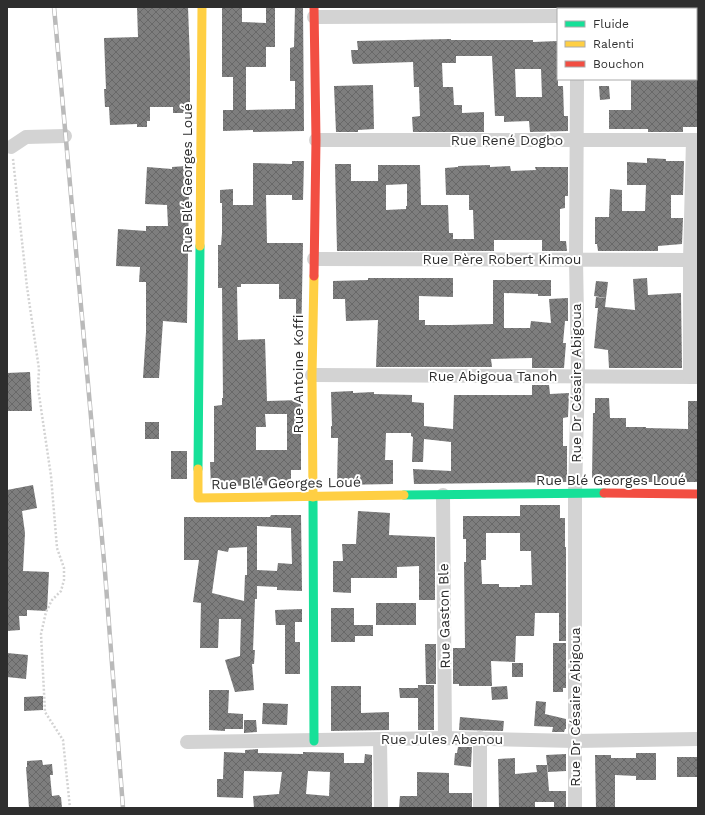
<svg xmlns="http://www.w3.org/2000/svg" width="705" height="815" font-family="'Work Sans',sans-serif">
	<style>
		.building { fill: url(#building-cross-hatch); fill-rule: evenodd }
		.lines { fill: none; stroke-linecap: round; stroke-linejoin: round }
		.path { stroke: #d3d3d3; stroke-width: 2.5; stroke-dasharray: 2 2; stroke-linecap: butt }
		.street { stroke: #d3d3d3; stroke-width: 14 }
		.fast { stroke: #16e098; stroke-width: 9 }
		.slow { stroke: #ffcf43; stroke-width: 9 }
		.jam { stroke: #f24e42; stroke-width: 9 }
		.rail-casing { stroke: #bababa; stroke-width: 4.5 }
		.rail { stroke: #fff; stroke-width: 3; stroke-dasharray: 9; stroke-linecap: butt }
		.labels { text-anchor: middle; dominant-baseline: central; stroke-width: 4; stroke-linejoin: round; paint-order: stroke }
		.street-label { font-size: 14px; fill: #2e2e2e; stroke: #fff }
	</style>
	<defs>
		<pattern id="building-cross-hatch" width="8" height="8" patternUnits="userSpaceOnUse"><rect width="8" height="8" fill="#7e7e7e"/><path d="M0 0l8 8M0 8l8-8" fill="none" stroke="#686868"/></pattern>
	</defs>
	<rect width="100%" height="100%" fill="#fff"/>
	<g class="building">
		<polygon points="137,7 188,7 190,61 190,113 173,113 173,107 150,107 150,121 147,121 147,127 137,127 137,124 110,125 109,107 105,107 104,89 106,89 104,38 138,37"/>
		<polygon points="222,7 242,7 242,22 266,23 266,7 275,7 275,47 266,47 266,67 246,67 246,110 295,109 295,81 290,81 290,48 294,47 295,7 303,7 304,131 253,132 253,130 223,131 223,110 233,110 233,77 222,77"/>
		<path d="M451,39v1h82v2l25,-1v45h5l1,30h4v15l-38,1 -1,-11 -25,1v-6h-9l-3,-60h-36v7h-14l1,24h10l1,18h8v8l22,-1v20h-71l-1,-15 8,-1 -1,-29h-5l-1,-25 -60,2 -1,-3 -1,-11h7l-1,-9zM515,69h26l1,28h-26z"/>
		<polygon points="698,79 698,127 683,127 683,132 648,132 648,129 609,129 609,110 631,110 631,80"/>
		<polygon points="373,85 374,129 358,130 358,132 336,132 334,86"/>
		<polygon points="599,86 609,86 610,99 600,100"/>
		<polygon points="647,158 666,159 666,161 684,161 683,195 671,195 671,218 683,218 682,244 658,246 658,251 598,251 597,244 595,244 595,217 609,217 610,189 622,190 622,211 645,211 646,185 627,185 627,162 647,163"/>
		<path d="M292,161h12l-1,39h-11v-5h-26l1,48h36l-2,101 -7,1v-11h2v-35h-17v-15h-38v3h-4l1,53 27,-1 2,62 34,-1v70h-10v15l-80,1 -1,-24h4v-56l8,-1v-7h1l-1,-110h-4v-43h3l1,-12v-30h-2v-13l13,-1v16h20v-42l39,1zM265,414h22v36h-31v-23h10z"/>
		<path d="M335,164h16v17h27v-16h42l1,40h27l1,28h4v6h21l-1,-29h-4v-15h-23l-1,-27 13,-1v-1l32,-1v2l20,-1 1,5 25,-1 -1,-3h33v29h-3v12l-5,1v32h6l1,10h-25v-11h-48v11h-157zM407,184v22h-1v3l-20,1v-25z"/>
		<polygon points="186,166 187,189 189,189 187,323 163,321 159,378 143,378 146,332 146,282 139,282 140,267 116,266 118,229 146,231 146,226 168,226 167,205 145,204 147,167 172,169 172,167"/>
		<polygon points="368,278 453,278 453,297 419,296 419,320 425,320 425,325 451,325 493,324 493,280 551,280 551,296 538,296 538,294 504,293 504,328 530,328 531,321 551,323 549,299 568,298 568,321 565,321 563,343 566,343 564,368 532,368 532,358 491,359 492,367 376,367 378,320 346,321 345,299 333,299 333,281 368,280"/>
		<polygon points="647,278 648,295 681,293 682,368 609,368 608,350 594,348 598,308 595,308 596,297 606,298 605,307 635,310 633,279"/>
		<polygon points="596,281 608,282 606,298 594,296"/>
		<polygon points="30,372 32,411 7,411 7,373"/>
		<polygon points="532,385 549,385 550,394 569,393 568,417 563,418 563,446 567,446 567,482 414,484 413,469 451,471 451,442 424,439 423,462 412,462 413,437 411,436 411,433 386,433 385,460 393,460 393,484 337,485 338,438 331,438 331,426 332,426 331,392 353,391 353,393 374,392 374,394 412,395 412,402 424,403 424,426 453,429 454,395 532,395"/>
		<polygon points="595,398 609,398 610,418 626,418 626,427 646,427 646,428 688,429 688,401 698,401 698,482 594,482 594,478 592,478 593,413 595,413"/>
		<rect x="145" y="422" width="14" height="17"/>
		<rect x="171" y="451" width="16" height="28"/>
		<polygon points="33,485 37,508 22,511 25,533 23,571 49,572 47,611 27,610 27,616 19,616 20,630 7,631 7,490"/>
		<path d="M520,505h40v13h5v29h1v94h-7v-28h-24l-1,23h-18l-1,26 -24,-1 1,25h-33v-2h-6v-36h12l-1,-86h2v-23h-3v-23h57zM486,533h34v18h11l1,34h-12v2h-21v-3h-17l-1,-24h5z"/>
		<polygon points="358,511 390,513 389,535 435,537 435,600 419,600 419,566 397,567 397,578 351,578 351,593 333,592 333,561 343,561 342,544 356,544"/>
		<path d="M271,515h30l1,76 -25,-1v-3l-20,-1v13h-2l-2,51h2l-1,14h-2l2,26 -19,2 -10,-32 15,-4 1,-37h-22l-1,29h-18l1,-45 -8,-1 6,-42h-15v-43h86zM257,526l34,2 1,36 -14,-1 -1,8 -20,-1zM247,547v28h-2l-1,26 -32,-8 6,-43 10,2 1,-4z"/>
		<rect x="376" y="603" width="40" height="22"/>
		<polygon points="331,608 354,608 354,625 373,625 373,636 355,636 355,642 331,642"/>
		<polygon points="302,609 302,622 295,622 295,642 300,642 300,674 285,674 285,625 276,625 275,610"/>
		<polygon points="553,643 566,643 566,688 563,688 563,692 553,692"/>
		<polygon points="425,644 436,644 436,684 426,684"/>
		<polygon points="7,653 28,655 26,679 7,677"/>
		<rect x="512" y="663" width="11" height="14"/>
		<polygon points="418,685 434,685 434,730 418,730 418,698 400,698 399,688 418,688"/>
		<polygon points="331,686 361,686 361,713 389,712 389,730 331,731"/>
		<polygon points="507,686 508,699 492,700 491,687"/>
		<polygon points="209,690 229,690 228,713 243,714 243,729 225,729 225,731 209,730"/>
		<polygon points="43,696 43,710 24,711 24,697"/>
		<polygon points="536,701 546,702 545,714 566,719 566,729 565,729 564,732 552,732 553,727 534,726"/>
		<polygon points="263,703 288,704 287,725 262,724"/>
		<polygon points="460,717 504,721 503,731 459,730"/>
		<polygon points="244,720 256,720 257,732 244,733"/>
		<polygon points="458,747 472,747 471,767 454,765 455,753 457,753"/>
		<path d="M258,749v4l45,1v-2l41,1v10h20l1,-9 7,1v53h-118l-1,-12 26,-2 3,-22 -38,-1 -1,27 -26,-1v-18h6l1,-27 21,1v-3zM308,771l22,1 -1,24 -23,-2z"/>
		<polygon points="636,753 656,753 656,780 636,780 636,776 615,775 615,808 596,808 595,755 611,755 611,758 636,758"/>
		<polygon points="566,754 566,771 548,772 546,755"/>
		<rect x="677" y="757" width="21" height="20"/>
		<polygon points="515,758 515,774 537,772 536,765 547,765 549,791 566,791 566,808 554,808 554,802 535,802 535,808 499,808 498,759"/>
		<polygon points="42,760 43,765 52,764 53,775 50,775 52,796 59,795 60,797 61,797 62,808 29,808 26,767 27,767 27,761"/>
		<polygon points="417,772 449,773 449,793 472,793 472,808 399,808 400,796 417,796"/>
	</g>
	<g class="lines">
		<polyline class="path" points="13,159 27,287 39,369 38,388 51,476 57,548 64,568 64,580 61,591 52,600 46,612 41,634 45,712 63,740 70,808"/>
		<g class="street">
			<polyline points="576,7 576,9"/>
			<polyline points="696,16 698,16"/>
			<polyline points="314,17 558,16"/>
			<polyline points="316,140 698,140"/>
			<polyline points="11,147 26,137 65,136"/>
			<polyline points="314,259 690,260"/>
			<polyline points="312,375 698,377"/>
			<polyline points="690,377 690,260 693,140"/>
			<polyline points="443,495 445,738"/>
			<polyline points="380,739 381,808"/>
			<polyline points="187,742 445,738 575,741 698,739"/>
			<polyline points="480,808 480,738"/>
			<polyline points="575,808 575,493 578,376 576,259 577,79"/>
		</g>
		<g class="fast">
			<polyline points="198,469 200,246"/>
			<polyline points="404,495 604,493"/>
			<polyline points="313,497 314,741"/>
		</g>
		<g class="slow">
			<polyline points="200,246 202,7"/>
			<polyline points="198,469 198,498 404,495"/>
			<polyline points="313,497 312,375 314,276"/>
		</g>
		<g class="jam">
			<polyline points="314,276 316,140 314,7"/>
			<polyline points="604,493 698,494"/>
		</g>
		<defs>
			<polyline id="rail" points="54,7 105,572 123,808"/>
		</defs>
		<use href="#rail" class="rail-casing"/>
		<use href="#rail" class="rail"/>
	</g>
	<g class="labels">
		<g class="street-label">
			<text x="507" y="140">Rue René Dogbo</text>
			<text transform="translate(187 178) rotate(-90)">Rue Blé Georges Loué</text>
			<text x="502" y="259">Rue Père Robert Kimou</text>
			<text transform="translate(298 374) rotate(-90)">Rue Antoine Koffi</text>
			<text x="493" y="376">Rue Abigoua Tanoh</text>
			<text transform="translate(576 383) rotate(-90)">Rue Dr Césaire Abigoua</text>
			<text x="611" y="480">Rue Blé Georges Loué</text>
			<text transform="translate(286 483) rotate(-1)">Rue Blé Georges Loué</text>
			<text transform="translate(444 616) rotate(-91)">Rue Gaston Ble</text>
			<text transform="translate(575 707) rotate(-90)">Rue Dr Césaire Abigoua</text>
			<text x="442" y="739">Rue Jules Abenou</text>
		</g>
	</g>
	<rect width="705" height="815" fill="none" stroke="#2e2e2e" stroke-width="16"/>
	<rect x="557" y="8" width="140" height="72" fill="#ffffff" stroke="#ababab"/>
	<rect x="565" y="21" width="20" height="6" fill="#16e098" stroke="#ababab"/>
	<text x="593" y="28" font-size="12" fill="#2e2e2e">Fluide</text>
	<rect x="565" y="41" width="20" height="6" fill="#ffcf43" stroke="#ababab"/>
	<text x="593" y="48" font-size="12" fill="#2e2e2e">Ralenti</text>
	<rect x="565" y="61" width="20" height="6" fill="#f24e42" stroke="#ababab"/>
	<text x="593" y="68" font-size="12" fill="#2e2e2e">Bouchon</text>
</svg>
